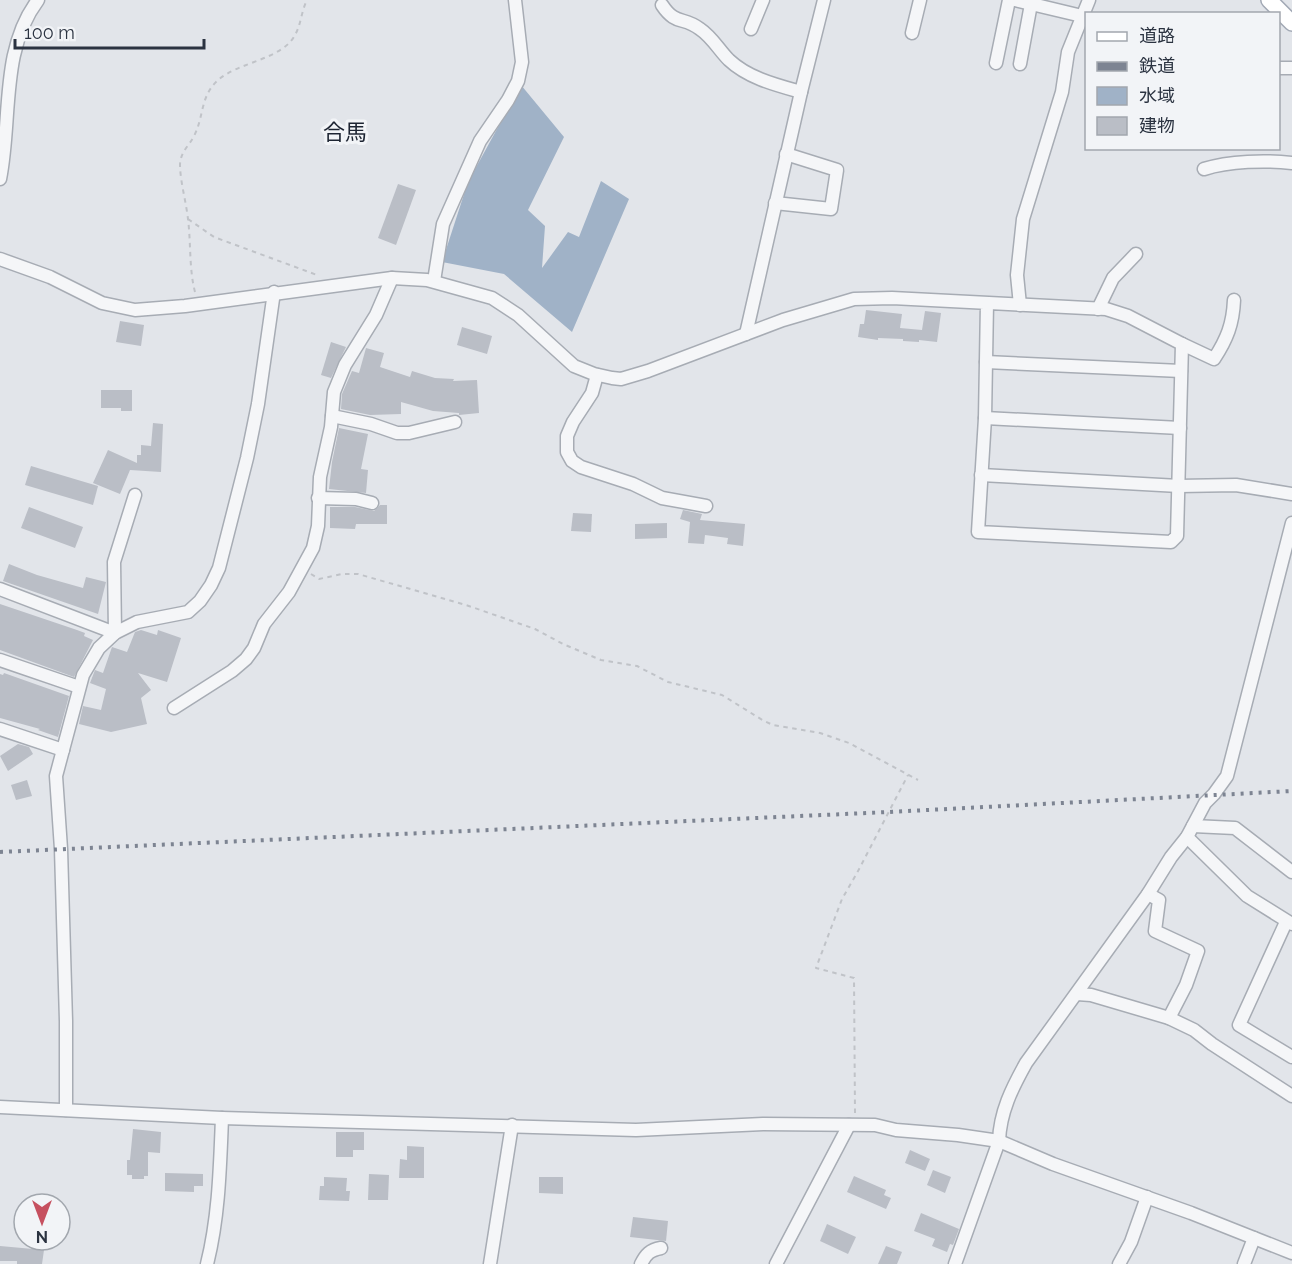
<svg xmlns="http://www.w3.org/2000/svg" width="1292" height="1264" font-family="Raleway,'Noto Sans JP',sans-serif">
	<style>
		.water { fill: #a0b2c7 }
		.building { fill: #babec6 }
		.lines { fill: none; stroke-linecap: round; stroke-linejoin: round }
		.minor-casing { stroke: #a7acb4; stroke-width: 15 }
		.major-casing { stroke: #a2a9b5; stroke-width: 18 }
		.path { stroke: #c0c3c8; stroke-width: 2; stroke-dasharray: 4.5 4.5; stroke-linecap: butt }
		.minor { stroke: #f5f6f8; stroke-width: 12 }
		.major { stroke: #fff; stroke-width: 15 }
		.rail { stroke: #7d8492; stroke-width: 4; stroke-dasharray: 3 6; stroke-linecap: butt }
		.labels { text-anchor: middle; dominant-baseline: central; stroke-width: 6; stroke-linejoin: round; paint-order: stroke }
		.quarter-label { font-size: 22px; fill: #1d2432; stroke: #f2f4f7 }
	</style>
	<rect width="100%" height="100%" fill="#e2e5ea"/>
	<polygon class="water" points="521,85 564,137 528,210 545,226 542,268 568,232 579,237 601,181 629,199 572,332 504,274 442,262 468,182"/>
	<g class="building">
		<polygon points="398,184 416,190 396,245 378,238"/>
		<polygon points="866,310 902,314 900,328 922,330 925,311 941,313 937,342 919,340 919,342 903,341 903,339 878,338 878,340 858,337 860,324 864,324"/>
		<polygon points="120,321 144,325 141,346 116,342"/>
		<polygon points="462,327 492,336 487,354 457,345"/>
		<polygon points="331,342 346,347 331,378 321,375"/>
		<polygon points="366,348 384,353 380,367 410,377 412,371 435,378 454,379 453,381 477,380 479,413 459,415 459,413 433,411 401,402 401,414 370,415 341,409 342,394 352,371 359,373"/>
		<polygon points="101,390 132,390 132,411 121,411 121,408 101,408"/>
		<polygon points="153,423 163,424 161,472 130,470 120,494 93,483 108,450 137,463 137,455 141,455 141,445 151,446"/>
		<polygon points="339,428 368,434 361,469 368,470 366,493 329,489 332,462"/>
		<polygon points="31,466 98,486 93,505 25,485"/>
		<polygon points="380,505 387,505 387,524 356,524 355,529 330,528 330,507 355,507 374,511"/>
		<polygon points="29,507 83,527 75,548 21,528"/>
		<polygon points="683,510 702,514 700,520 745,524 743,546 727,544 728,538 705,535 704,544 688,543 690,522 680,519"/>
		<polygon points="573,513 592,514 591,532 571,531"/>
		<polygon points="667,523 667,538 635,539 635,524"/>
		<polygon points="9,564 37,575 83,588 86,577 106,582 98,614 3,581"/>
		<polygon points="0,604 77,630 85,633 84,636 93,640 74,677 0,650"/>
		<polygon points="141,630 157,635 158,630 181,638 167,682 138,673 151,690 141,698 147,724 111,732 79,724 83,706 101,710 106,689 90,683 95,670 103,673 112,647 127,652 135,632"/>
		<polygon points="4,673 69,696 58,737 38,730 40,729 0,718 0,674 3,675"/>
		<polygon points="18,744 29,747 33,754 8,771 0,756"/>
		<polygon points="27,780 32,796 16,800 11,785"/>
		<polygon points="133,1129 161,1132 160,1153 148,1152 148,1176 144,1176 144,1179 132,1179 132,1175 127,1175 127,1160 130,1160"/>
		<polygon points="336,1132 364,1132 364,1150 353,1150 353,1157 336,1157"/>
		<polygon points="407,1146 424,1147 424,1178 399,1178 400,1159 407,1160"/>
		<polygon points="910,1150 930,1159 925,1171 905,1163"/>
		<polygon points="933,1170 951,1177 945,1193 927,1185"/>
		<polygon points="165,1173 203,1174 203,1186 194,1186 194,1192 165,1191"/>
		<polygon points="369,1174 389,1175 388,1200 368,1200"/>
		<polygon points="854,1176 886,1190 884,1195 891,1198 886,1209 847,1192"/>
		<polygon points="324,1177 347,1178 346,1191 350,1191 349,1201 319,1200 320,1186 324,1186"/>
		<polygon points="539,1177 563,1177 563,1194 539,1193"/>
		<polygon points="921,1213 959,1229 953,1245 950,1244 947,1252 932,1246 935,1239 914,1231"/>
		<polygon points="633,1217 668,1221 666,1241 630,1237"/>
		<polygon points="827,1224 856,1237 848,1254 820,1241"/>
		<polygon points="0,1246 44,1250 42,1264 17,1264 17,1261 0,1261"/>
		<polygon points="886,1246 902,1252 897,1264 878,1264"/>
	</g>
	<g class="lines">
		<defs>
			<g id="minor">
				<polyline points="1015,0 1082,16"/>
				<path d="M662,5c14,21 21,11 38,24 12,8 19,21 29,31 19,18 47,25 72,32"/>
				<polyline points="751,29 763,0"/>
				<polyline points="912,33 920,0"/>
				<polyline points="996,63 1009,0"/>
				<polyline points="1020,64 1031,4"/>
				<polyline points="1278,68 1292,68"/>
				<path d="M1204,169c25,-8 62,-9 88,-6"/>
				<path d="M0,179c12,-60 0,-129 38,-179"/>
				<polyline points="775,203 831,209 837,170 786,154"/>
				<polyline points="0,259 50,277 102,303 135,310 185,306 392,278 427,280 492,298 518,315 574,366 594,374 612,378 621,379 648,371 783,320 854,299 892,298 1106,309 1128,316 1182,344 1177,536 1171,542 978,532 985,418 987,303"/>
				<polyline points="434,281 443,224 480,141 508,100 518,81 522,62 515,0"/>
				<polyline points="1020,305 1017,275 1023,219 1062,92 1068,52 1089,0"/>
				<polyline points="1098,309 1113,278 1136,254"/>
				<polyline points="746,334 801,92 824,0"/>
				<path d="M1182,344l32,15c13,-20 19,-35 20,-59"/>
				<polyline points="986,362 1181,371"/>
				<polyline points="597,375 592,393 573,422 567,436 567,452 572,461 581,467 633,484 662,498 706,506"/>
				<polyline points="332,416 371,424 397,433 409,433 455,422"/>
				<polyline points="985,418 1180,428"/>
				<polyline points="981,475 1179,486 1236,485 1292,494"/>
				<polyline points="318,498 356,499 372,503"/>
				<polyline points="0,589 115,633 114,562 135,495"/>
				<polyline points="0,660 79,687"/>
				<polyline points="174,708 232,671 246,659 254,648 264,624 289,592 313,548 318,526 320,477 331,427 334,392 345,365 376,315 392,278"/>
				<polyline points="0,729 63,750"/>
				<polyline points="1193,826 1235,828 1292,872"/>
				<polyline points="1187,837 1247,896 1292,924"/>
				<polyline points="1148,894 1159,900 1155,931 1198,951 1186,985 1169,1018"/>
				<polyline points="1286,922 1239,1025 1292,1057"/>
				<polyline points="1077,994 1091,995 1169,1018 1194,1030 1212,1044 1292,1096"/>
				<polyline points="0,1107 222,1118 636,1130 763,1124 875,1125 896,1130 958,1135 999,1141 1053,1164 1191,1213 1292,1253"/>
				<polyline points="66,1110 66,1021 61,849 56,776 83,675 99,648 115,633 137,622 188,612 200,601 211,585 219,568 247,458 258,404 274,292"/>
				<path d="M207,1264c12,-48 13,-97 15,-146"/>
				<polyline points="490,1264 512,1125"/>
				<path d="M641,1264c5,-10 9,-14 20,-16"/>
				<polyline points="776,1264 849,1125"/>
				<path d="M955,1264l44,-123c1,-29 13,-53 27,-78l122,-169 23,-37 16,-20 18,-34 9,-9 13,-18 65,-253"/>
				<polyline points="1119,1264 1131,1242 1147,1197"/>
				<polyline points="1244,1264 1254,1238"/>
			</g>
			<polyline id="major" points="1269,0 1292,23"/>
		</defs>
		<use href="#minor" class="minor-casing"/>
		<use href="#major" class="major-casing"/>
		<g class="path">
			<polyline points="188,219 214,237 317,275"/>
			<path d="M195,292c-6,-23 -4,-49 -7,-73 -2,-18 -8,-38 -8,-55 1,-13 9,-18 14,-28 10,-19 6,-39 23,-55 20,-19 65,-21 78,-46 6,-10 6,-23 12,-35"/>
			<polyline points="311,574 319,579 342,574 358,574 466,605 535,629 563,644 601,660 637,666 668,682 722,695 764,721 773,725 820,733 849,743 918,780"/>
			<polyline points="855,1113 854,978 816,968 842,899 857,873 908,775"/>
		</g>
		<use href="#minor" class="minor"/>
		<use href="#major" class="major"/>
		<polyline class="rail" points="0,852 889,812 1292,791"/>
	</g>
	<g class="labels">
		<g class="quarter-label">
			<text x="345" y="132">合馬</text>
		</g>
	</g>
	<rect x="1085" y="12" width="195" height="138" fill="#f2f4f7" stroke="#a2a7ae" stroke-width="1.5"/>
	<rect x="1097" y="32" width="30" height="9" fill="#ffffff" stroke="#a2a7ae" stroke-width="1.5"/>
	<text x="1139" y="42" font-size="18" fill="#2b3341">道路</text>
	<rect x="1097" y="62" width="30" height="9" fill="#7d8492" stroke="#a2a7ae" stroke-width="1.5"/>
	<text x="1139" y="72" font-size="18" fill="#2b3341">鉄道</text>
	<rect x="1097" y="87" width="30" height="18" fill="#a0b2c7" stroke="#a2a7ae" stroke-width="1.5"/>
	<text x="1139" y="102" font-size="18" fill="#2b3341">水域</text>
	<rect x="1097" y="117" width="30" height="18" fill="#babec6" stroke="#a2a7ae" stroke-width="1.5"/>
	<text x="1139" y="132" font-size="18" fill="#2b3341">建物</text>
	<g transform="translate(42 1222) rotate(180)"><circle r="28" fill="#f2f4f7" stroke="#a2a7ae" stroke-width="1.5"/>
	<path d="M0-4.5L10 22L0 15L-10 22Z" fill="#c6505f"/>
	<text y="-9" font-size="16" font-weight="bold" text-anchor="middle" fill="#2b3341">N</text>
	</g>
	<path d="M15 39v9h189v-9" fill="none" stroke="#2b3341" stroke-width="3"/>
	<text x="24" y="39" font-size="18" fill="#2b3341" stroke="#f2f4f7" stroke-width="4.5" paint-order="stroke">100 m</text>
</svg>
